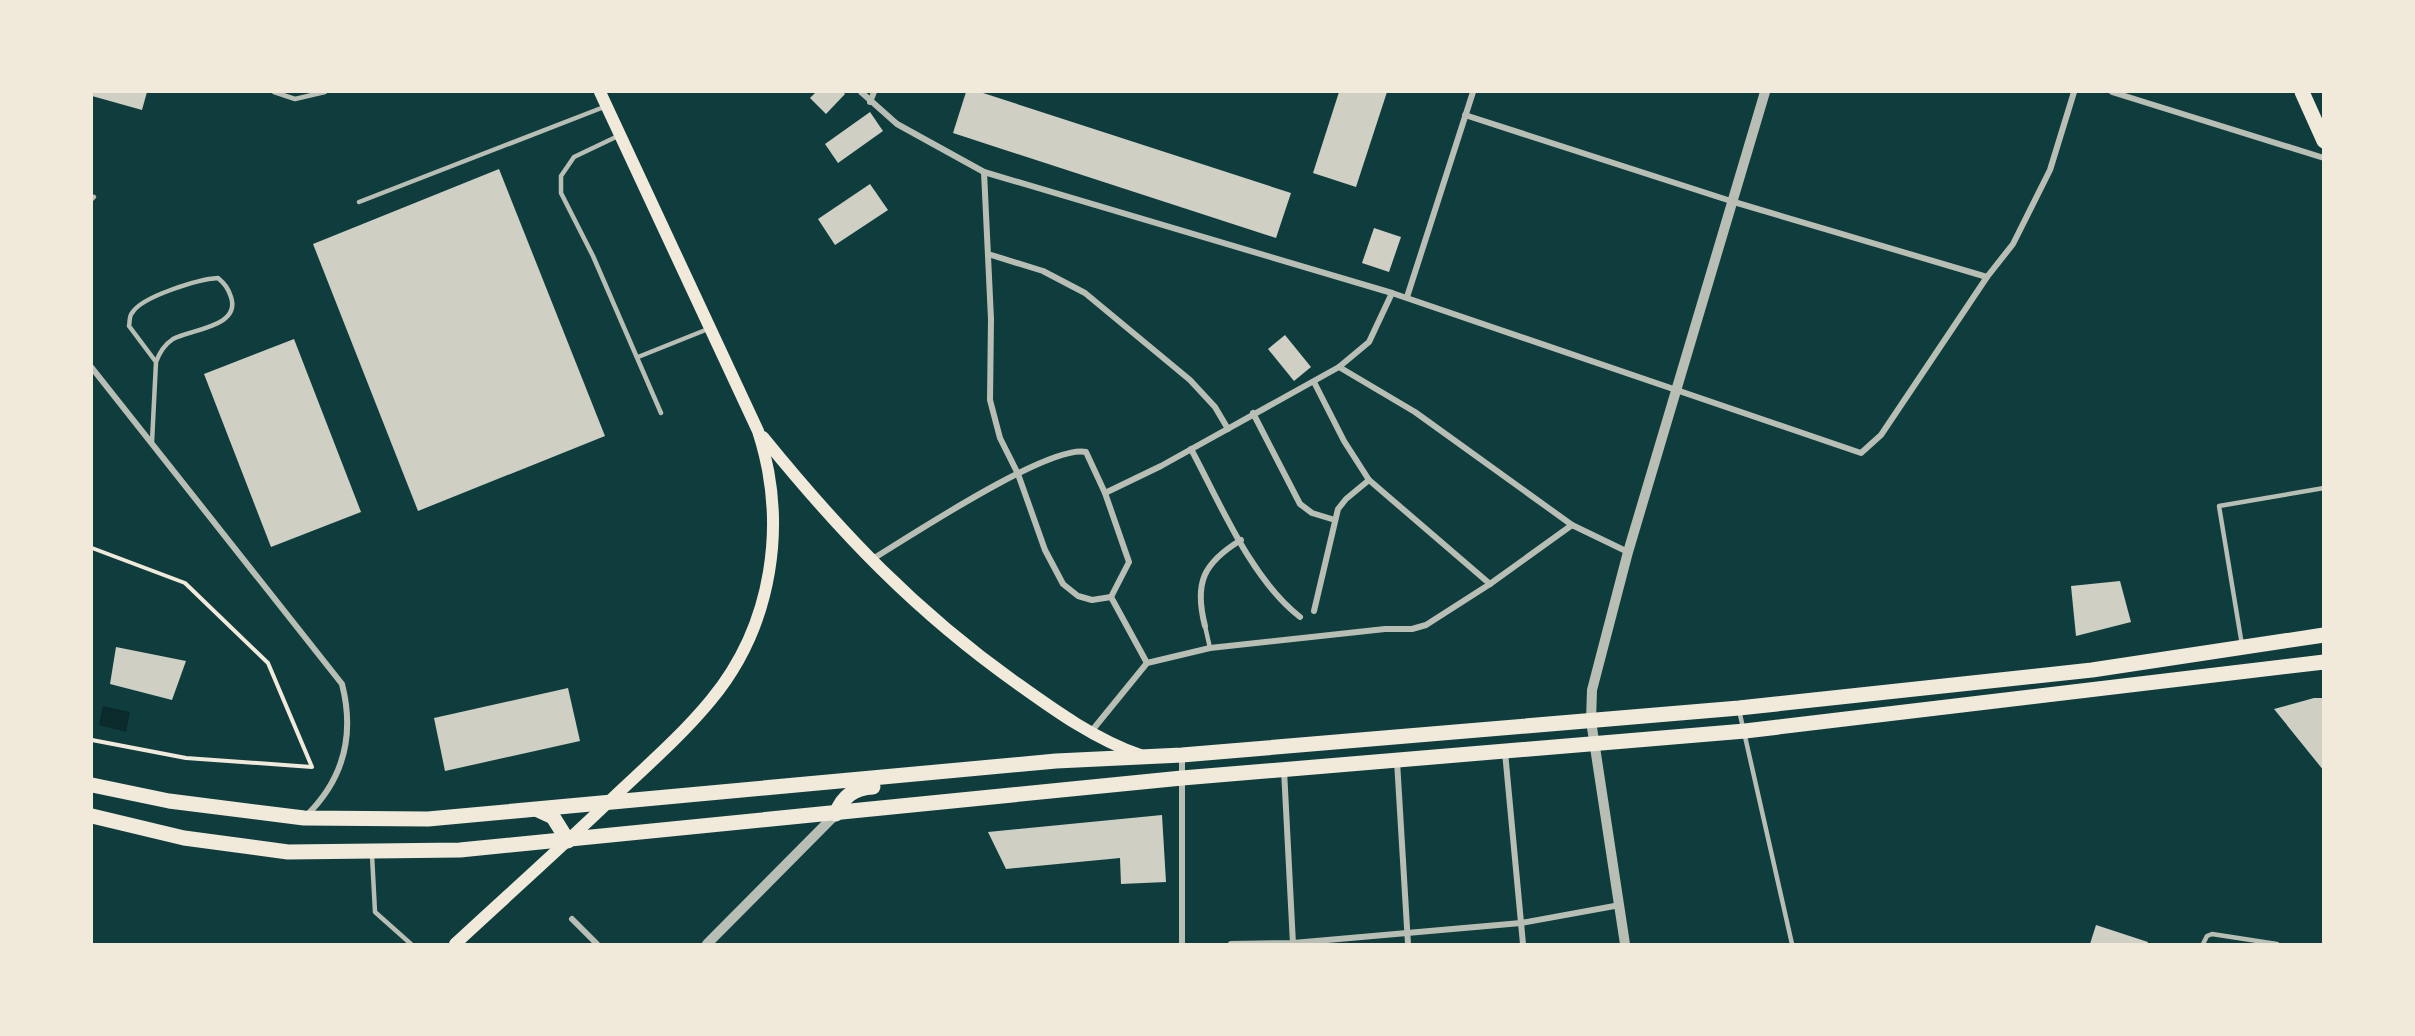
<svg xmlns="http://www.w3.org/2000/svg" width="2415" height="1036" font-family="'PT Sans Narrow',sans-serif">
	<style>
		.water { fill: #0a2a2b }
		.building { fill: #cfcfc3 }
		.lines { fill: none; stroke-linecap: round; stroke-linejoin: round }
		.path { stroke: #f1e9da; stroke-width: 4 }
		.service { stroke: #b8beb3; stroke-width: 4.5 }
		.minor { stroke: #b8beb3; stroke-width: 6 }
		.tertiary { stroke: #b8beb3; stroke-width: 10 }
		.secondary { stroke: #f1e9da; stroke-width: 12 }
		.primary { stroke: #f1e9da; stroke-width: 15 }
	</style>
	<rect width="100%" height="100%" fill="#0f3d3e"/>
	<polygon class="water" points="103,706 130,712 126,732 99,725"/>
	<g class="building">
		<polygon points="92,92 147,92 142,110 92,96"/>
		<polygon points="816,92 843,92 845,94 826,114 810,98"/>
		<polygon points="966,92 980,92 1291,193 1276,238 953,133"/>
		<polygon points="1339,92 1387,92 1356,187 1313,173"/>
		<polygon points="870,112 883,131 838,163 825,144"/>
		<polygon points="499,169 605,436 418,511 313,244"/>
		<polygon points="870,184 888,210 835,245 818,219"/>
		<polygon points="1374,228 1401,237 1389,272 1362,263"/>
		<polygon points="1285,335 1311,367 1294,381 1268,349"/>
		<polygon points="294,339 361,512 271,547 204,374"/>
		<polygon points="2120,581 2131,622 2076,636 2071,586"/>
		<polygon points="116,647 186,661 172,700 110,684"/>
		<polygon points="568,688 580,741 445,771 434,718"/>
		<polygon points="2314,698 2324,698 2324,771 2274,709"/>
		<polygon points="1162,815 1166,882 1121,884 1120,858 1006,869 988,832"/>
		<polygon points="2096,925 2148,942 2147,944 2090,944"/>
	</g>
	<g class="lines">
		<polyline class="path" points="92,548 185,583 268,663 312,767 186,758 92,740"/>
		<g class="service">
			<polyline points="274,92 295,99 325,92"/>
			<polyline points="618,136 574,157 561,176 561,193 593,256 661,413"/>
			<polyline points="92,199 94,197"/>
			<polyline points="359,202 604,107"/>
			<polyline points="638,357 708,329"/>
			<path d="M152,442l4,-80c4,-10 8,-17 17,-23 18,-10 68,-12 58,-42 -3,-9 -6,-13 -13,-19 -18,1 -76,18 -86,35 -3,3 -2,9 -3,13l27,36"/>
			<polyline points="1205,626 1210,648"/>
			<polyline points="2242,645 2219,506 2324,488"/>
			<polyline points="1739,710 1792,944"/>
			<polyline points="372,855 375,912 411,944"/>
			<polyline points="2203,944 2207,936 2212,934 2277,944"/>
		</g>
		<g class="minor">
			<polyline points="861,92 897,124 984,172 1392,293 1861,453 1881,435 1987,277 2013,244 2050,170 2074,92"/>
			<polyline points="2112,92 2324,158"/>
			<polyline points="870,102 874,92"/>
			<polyline points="1465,115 1734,202 1987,277"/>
			<polyline points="984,172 991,319 990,400 1000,438 1018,474 1045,550 1063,584 1078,596 1092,600 1111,597 1147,663"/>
			<polyline points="988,254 1043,271 1085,293 1190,380 1215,407 1228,429"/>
			<polyline points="1407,297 1473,92"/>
			<polyline points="1339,367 1415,412 1572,525"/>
			<path d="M92,368l250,316c13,51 2,95 -36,132"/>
			<polyline points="1314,382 1344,441 1369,480 1490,584"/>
			<polyline points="1253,413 1300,504 1312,513 1335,520"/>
			<path d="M1191,449c29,54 60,130 109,168"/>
			<polyline points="1105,493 1161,466 1339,367 1369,342 1392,293"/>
			<path d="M871,560c38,-23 178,-116 215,-108l19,41 24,69 -18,35"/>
			<polyline points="1314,611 1338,509 1346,499 1369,480"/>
			<path d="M1205,626c-11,-43 -2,-63 36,-86"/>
			<polyline points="1090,733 1147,663 1210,648 1385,629 1412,629 1426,625 1490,584 1572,525 1628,552"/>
			<polyline points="1505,752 1523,944"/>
			<polyline points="1397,761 1408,944"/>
			<polyline points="1284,770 1293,944"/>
			<polyline points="572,919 597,944"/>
			<polyline points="1182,944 1182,756"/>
			<polyline points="1231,944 1293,943 1521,923 1620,905"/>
		</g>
		<g class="tertiary">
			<polyline points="707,944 836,814"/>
			<polyline points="1625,944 1591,721 1592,690 1628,552 1765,92"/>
		</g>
		<g class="secondary">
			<path d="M763,437c78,96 153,175 255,247 39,28 77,55 122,71"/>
			<path d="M455,944c54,-50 109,-99 163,-151 32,-30 65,-59 93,-93 62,-75 77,-177 47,-269l-158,-339"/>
		</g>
		<g class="primary">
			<polyline points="2302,92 2324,141"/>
			<polyline points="92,785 169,801 304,818 428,819 1056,761 1182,755 1739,708 2092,670 2324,635"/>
			<polyline points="538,810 553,817 568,841"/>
			<path d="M836,814c7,-18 18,-26 37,-27"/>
			<polyline points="92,816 184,838 288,852 460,850 1182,778 1745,731 2324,662"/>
		</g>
	</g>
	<rect width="2415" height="1036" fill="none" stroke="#f1e9da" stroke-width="186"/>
</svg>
